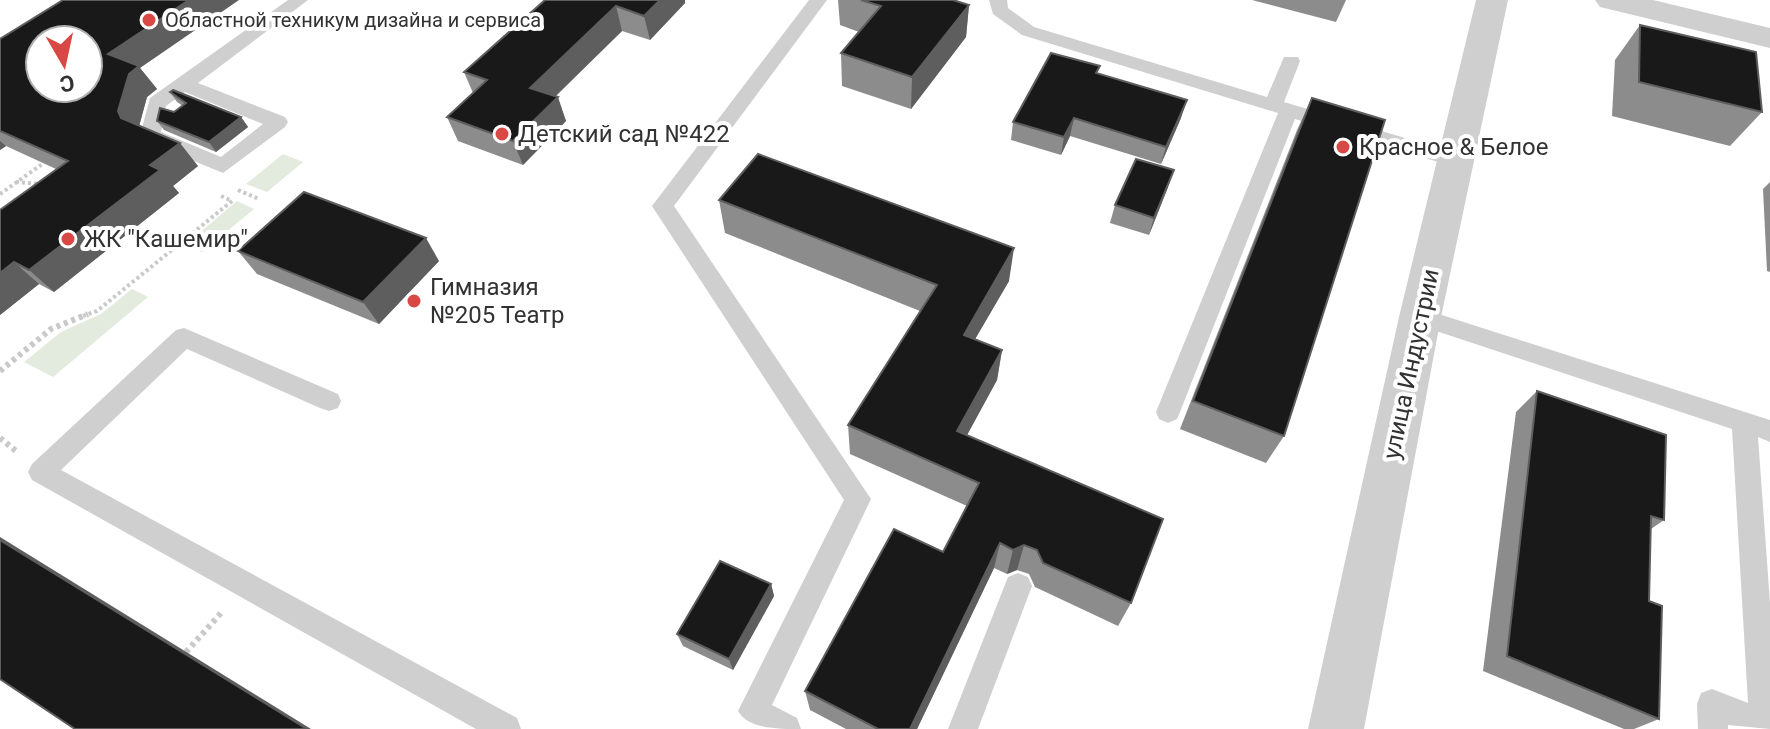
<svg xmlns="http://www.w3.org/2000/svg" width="1770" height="729" font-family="Roboto,sans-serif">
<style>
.green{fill:#e3eade}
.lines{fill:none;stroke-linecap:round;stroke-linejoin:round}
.path-far1{stroke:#c9c9c9;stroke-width:4;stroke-dasharray:3 3;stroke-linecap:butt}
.path{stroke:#c9c9c9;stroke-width:6;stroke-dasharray:4 4;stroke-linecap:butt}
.service{fill:#cfcfcf;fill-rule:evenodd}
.minor{fill:#cfcfcf;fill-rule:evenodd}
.wall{fill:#8c8c8c}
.shaded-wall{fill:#5e5e5e}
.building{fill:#191919;stroke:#5e5e5e;stroke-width:2;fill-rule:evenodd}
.poi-dot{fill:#d84844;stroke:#fff;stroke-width:3}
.labels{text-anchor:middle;stroke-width:8;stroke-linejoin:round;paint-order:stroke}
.far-poi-label{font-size:20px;fill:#323232;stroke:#fff;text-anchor:start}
.poi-label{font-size:24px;fill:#323232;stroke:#fff;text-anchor:start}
.street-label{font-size:24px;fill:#323232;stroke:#fff}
</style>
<rect width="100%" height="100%" fill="#fff"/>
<g class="green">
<polygon points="283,154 303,162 267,192 246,184"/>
<polygon points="237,201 254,209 202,252 185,245"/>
<polygon points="132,289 148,297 53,377 24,362 61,332 101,314"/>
</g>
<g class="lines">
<g class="path-far1">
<polyline points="16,182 39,184"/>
<polyline points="238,190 259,199"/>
<polyline points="0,194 48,160"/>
<polyline points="83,316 97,311 232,201 219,195"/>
</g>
<g class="path">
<polyline points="0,371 51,329 88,314"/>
<polyline points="0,438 16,451"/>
<polyline points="186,652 222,612"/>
</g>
<g class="service">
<path d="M288,0h20l-110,83 87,34 3,5 -3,5 -62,46 -80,-33 -3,-5 10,-37zM185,92l78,32 -42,33 -60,-25 5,-26z"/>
<path d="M809,0h18l-153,206 197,293 -99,206 25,13 4,11c-23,0 -53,0 -63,-18l106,-211 -192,-294z"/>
<polygon points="989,0 1007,0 1008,8 1034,27 1267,97 1284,57 1298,57 1300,61 1284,102 1462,155 1465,160 1455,167 1295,119 1180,412 1177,419 1168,423 1159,419 1156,412 1278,113 1022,35 993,14"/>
<polygon points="1420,308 1770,420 1770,442 1758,437 1770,603 1770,729 1728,725 1728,729 1698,729 1697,704 1701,693 1712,689 1748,703 1732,429 1412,323 1408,317 1412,311"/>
<polygon points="184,328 338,394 341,401 338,408 329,411 320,408 187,349 61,470 517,718 521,729 476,729 32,480 28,472 32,464 176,330"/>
<polygon points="1018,573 1028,577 1032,586 978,729 948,729 1008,577"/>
</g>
<g class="minor">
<polygon points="1476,0 1508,0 1441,317 1364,729 1308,729 1399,317"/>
<polygon points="1595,0 1653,0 1770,28 1770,48 1600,7"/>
</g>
</g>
<g class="wall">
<polygon points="545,0 685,3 650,40 622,31 555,97 566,121 523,165 458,141 447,117 473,93 464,72"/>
<polygon points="838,0 953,0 969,5 966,37 911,109 842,86 841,53 859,32 840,25"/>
<polygon points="1252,0 1346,0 1336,22"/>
<polygon points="1640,25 1762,112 1730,146 1612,116 1615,60"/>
<polygon points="0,39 140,68 157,89 147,97 139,126 198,166 173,186 179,193 54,292 39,284 0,315 0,210 56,169 6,146 0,150"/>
<polygon points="1098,74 1181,118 1161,164 1070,136 1061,155 1011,140 1013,122"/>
<polygon points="170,92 241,117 248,127 216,152 164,130 157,121 174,112 183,106 177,102"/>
<polygon points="1312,98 1284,436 1266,463 1180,429 1297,130"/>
<polygon points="1770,182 1770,272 1767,271 1763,189"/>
<polygon points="1168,187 1149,235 1110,223 1115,205"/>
<polygon points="719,200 1009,281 975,339 1002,350 997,380 967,435 1131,603 1118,626 1035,587 1029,574 1017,570 1007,574 994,568 917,729 846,729 810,710 805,691 943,552 967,506 850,454 848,425 920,311 725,233"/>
<polygon points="238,251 439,261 379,324 257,274"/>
<polygon points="1537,391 1664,520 1651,529 1649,601 1659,719 1634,729 1624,729 1483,671 1516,412"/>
<polygon points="771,584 774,596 733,670 683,646 677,634"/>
</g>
<g class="shaded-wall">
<polygon points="189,0 239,0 140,68 157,89 147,97 137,134 121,118 118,111 108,54"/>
<polygon points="660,0 685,0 685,3 650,40 644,16"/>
<polygon points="969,5 966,37 911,109 912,77"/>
<polygon points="616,6 622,31 539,112 530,88"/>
<polygon points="558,97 566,121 523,165 513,141"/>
<polygon points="1187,100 1181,118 1161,164 1166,147"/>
<polygon points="241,117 248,127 216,152 209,142"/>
<polygon points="1074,118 1070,136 1061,155 1064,137"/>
<polygon points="0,141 6,146 0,150"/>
<polygon points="180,143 198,166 173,186 179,193 54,292 29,270 150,165"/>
<polygon points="1174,170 1168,187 1149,235 1154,218"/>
<polygon points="426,238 439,261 379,324 363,302"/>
<polygon points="1014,248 1009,281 960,365 964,335"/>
<polygon points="14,262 39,284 0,315 0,273"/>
<polygon points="1002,350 997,380 954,459 957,431"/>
<polygon points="0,537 311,729 307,729 0,540"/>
<polygon points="1000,543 994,568 917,729 910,729"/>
<polygon points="1024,545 1017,570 1007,574 1013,550"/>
<polygon points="771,584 774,596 733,670 729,659"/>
</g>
<g class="building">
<path d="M63,0h126l-81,54 31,12 -10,8 -11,37 3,7 59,25 -30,22 10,5 -131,100 -15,-8 -14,11v-63l68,-49 -68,-30v-92zM40,40h48v48h-48z"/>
<polygon points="545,0 660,0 644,16 616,6 530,88 558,97 513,141 447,117 487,80 464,72"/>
<polygon points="861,0 953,0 969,5 912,77 841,53 881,6"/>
<polygon points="1640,25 1756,52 1762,112 1639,82"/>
<polygon points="1051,53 1100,66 1096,73 1187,100 1166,147 1074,118 1064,137 1013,122"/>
<polygon points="173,90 241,117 209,142 157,121 160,108 174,112 186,103 170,92"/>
<polygon points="1312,98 1385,120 1284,436 1193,401"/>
<polygon points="758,154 1014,248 964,335 1002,350 957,431 1163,519 1131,603 1043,563 1037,550 1024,545 1013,550 1000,543 910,729 878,729 805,691 894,529 943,552 979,483 848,425 937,285 719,200"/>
<polygon points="1136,159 1174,170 1154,218 1115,205"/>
<polygon points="304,192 426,238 363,302 238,251"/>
<polygon points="1537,391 1666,435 1664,520 1651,516 1649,601 1662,606 1659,719 1507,656"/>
<polygon points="0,540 307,729 75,729 0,679"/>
<polygon points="720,561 771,584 729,659 677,634"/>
</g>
<g class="poi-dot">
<circle cx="149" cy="20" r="8"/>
<circle cx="502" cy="134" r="8"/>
<circle cx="1343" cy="147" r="8"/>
<circle cx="68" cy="239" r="8"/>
<circle cx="414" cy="301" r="8"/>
</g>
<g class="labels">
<g class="far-poi-label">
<text x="165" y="27">Областной техникум дизайна и сервиса</text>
</g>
<g class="poi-label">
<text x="518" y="142">Детский сад №422</text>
<text x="1359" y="155">Красное &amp; Белое</text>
<text x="84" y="247">ЖК "Кашемир"</text>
<text x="430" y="295">Гимназия<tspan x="430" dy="28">№205 Театр</tspan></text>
</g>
<g class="street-label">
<text transform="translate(1411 364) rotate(-78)" y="8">улица Индустрии</text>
</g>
</g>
<g transform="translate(64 64) rotate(171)"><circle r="38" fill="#ffffff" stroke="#adadad" stroke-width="2"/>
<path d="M0-6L14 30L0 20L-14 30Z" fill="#d84844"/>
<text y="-12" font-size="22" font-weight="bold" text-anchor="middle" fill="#323232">С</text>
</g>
</svg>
